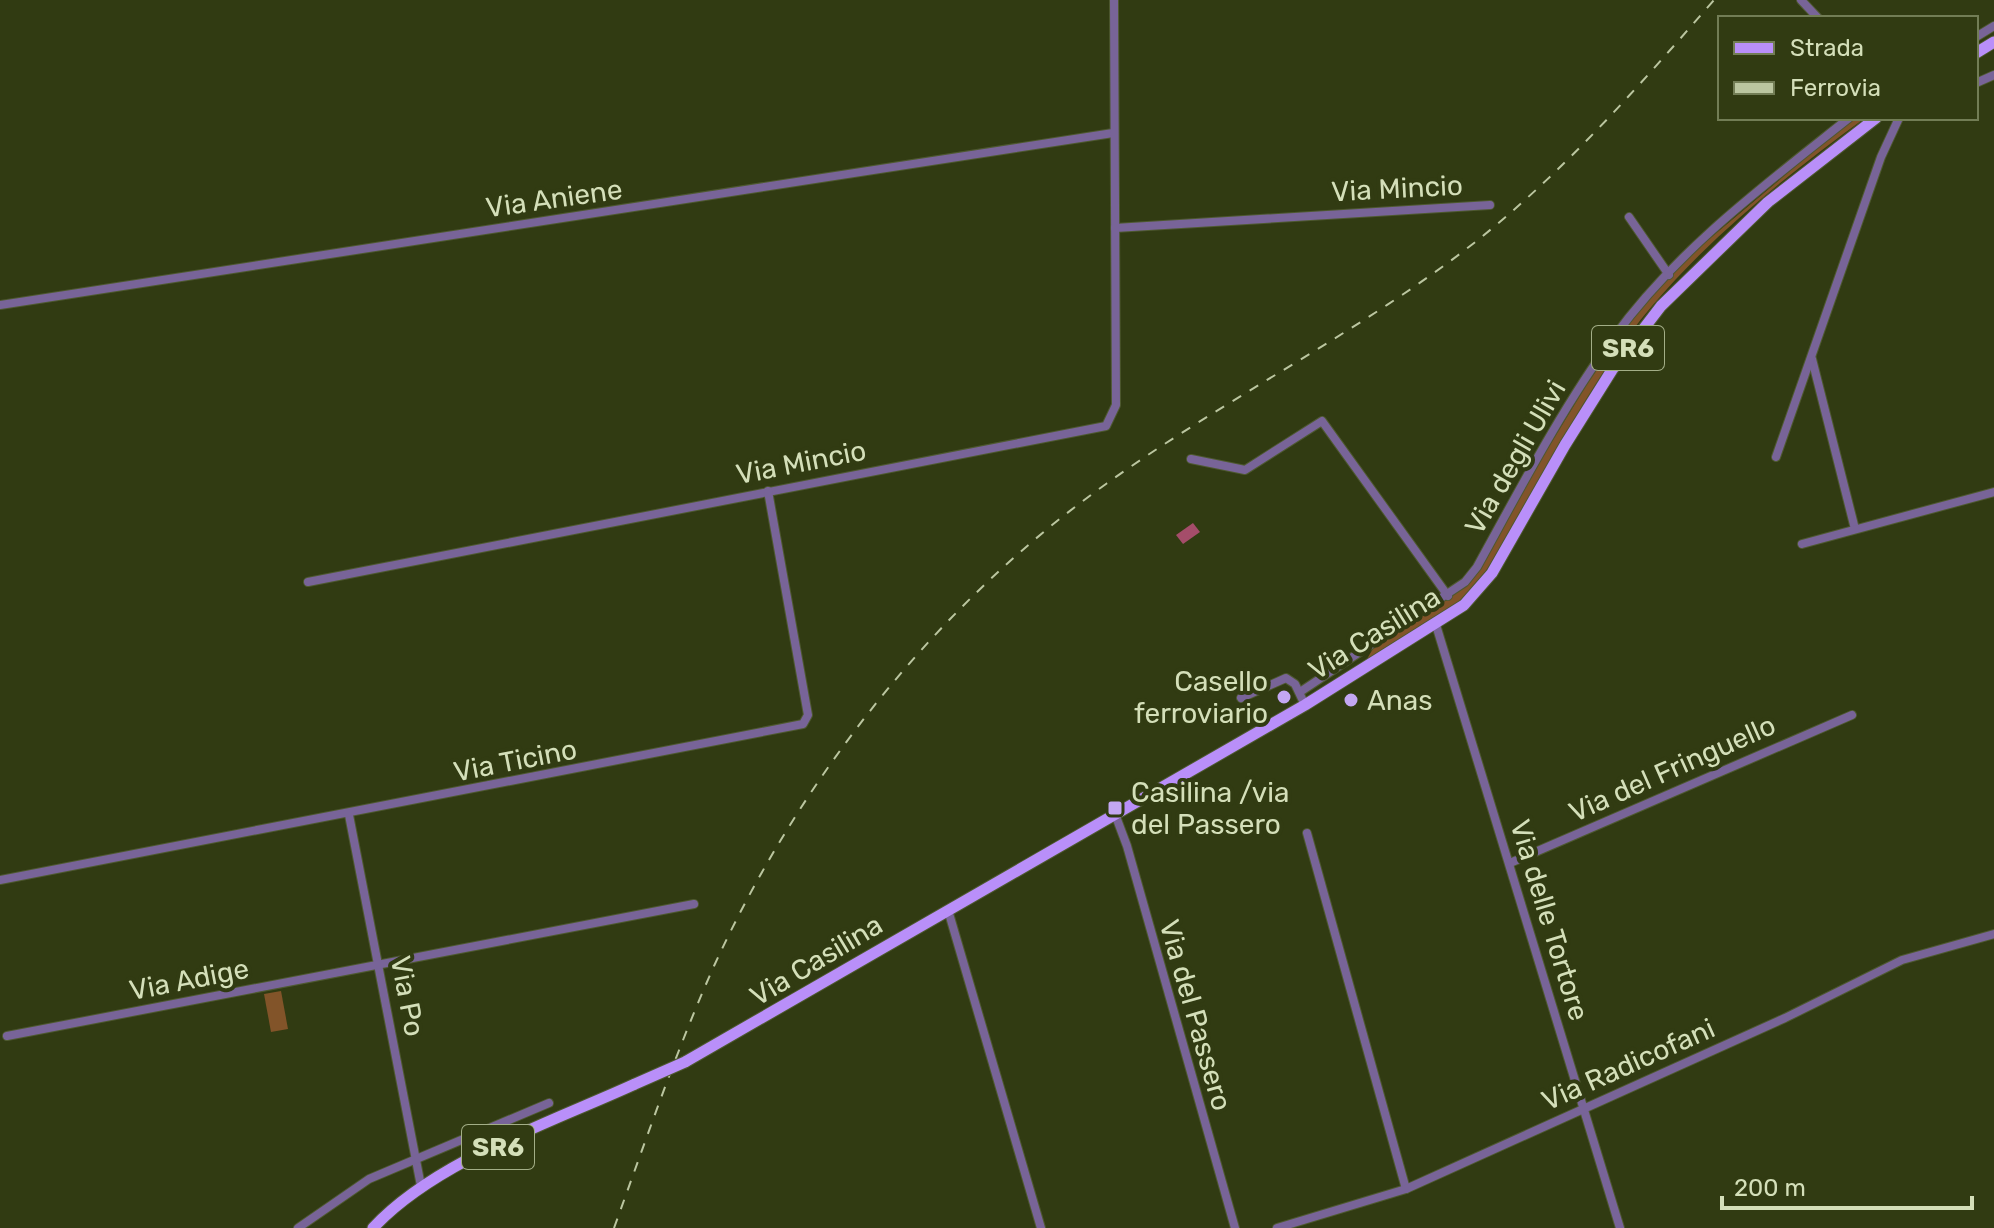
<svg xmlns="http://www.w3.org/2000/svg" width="1994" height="1228" font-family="Rubik,sans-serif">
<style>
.green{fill:#825429}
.water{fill:#a54d6a}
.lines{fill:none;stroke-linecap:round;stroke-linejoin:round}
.minor-casing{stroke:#4e5930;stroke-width:10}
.major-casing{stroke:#4e5930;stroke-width:13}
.minor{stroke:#786498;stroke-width:8}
.major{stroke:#b98ff9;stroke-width:11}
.rail{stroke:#bbc6a0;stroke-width:2;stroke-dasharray:10 10;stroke-linecap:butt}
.major-bridge-casing{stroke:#4e5930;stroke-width:13;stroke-linecap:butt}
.major-bridge{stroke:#b98ff9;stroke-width:11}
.poi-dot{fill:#c3a7f2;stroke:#313b12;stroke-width:3}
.labels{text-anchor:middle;stroke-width:8;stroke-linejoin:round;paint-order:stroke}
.shield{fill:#313b12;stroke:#a3ae87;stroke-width:2}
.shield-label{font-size:26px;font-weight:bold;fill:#d4dfb9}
.street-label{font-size:28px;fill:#d4dfb9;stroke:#313b12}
.poi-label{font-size:28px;fill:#d4dfb9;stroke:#313b12;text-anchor:start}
</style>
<rect width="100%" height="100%" fill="#313b12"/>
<g class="green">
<path d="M1853,118h12c-93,68 -191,147 -255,244 -49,73 -87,153 -135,226l-14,13 -97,63 10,-17 92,-64 121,-199 48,-69 54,-59z"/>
<polygon points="281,991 288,1029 271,1032 264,994"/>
</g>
<polygon class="water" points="1193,523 1200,532 1183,544 1176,535"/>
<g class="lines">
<defs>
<g id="minor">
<polyline points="1801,0 1818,18"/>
<polyline points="1976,37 1994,26"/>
<polyline points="1976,83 1994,75"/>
<polyline points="1629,217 1669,275"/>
<polyline points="1115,228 1490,205"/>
<polyline points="0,305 1113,133"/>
<polyline points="1812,359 1855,529"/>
<polyline points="1776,457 1881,157 1899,118"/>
<polyline points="1191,459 1245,470 1322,421 1448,596"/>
<polyline points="1802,544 1994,492"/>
<polyline points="308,582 1106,426 1116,405 1114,0"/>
<polyline points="1436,625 1620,1228"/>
<path d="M1300,692l165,-110 12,-15c43,-78 85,-159 137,-230 63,-87 152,-153 235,-219"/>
<polyline points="1241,698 1286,678 1295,684 1305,705"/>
<polyline points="1115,814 1127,846 1235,1228"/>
<polyline points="349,815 421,1186"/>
<polyline points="1307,833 1406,1189"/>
<polyline points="1510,863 1852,715"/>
<polyline points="0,880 803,724 808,715 768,491"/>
<polyline points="948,910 1041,1228"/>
<polyline points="7,1036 694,904"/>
<polyline points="298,1228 369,1179 549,1103"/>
<polyline points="1277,1228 1406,1189 1785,1018 1902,960 1994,934"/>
</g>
<g id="major">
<polyline points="1976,53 1994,42"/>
<polyline points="685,1062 1305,705 1464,605 1492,573 1565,445 1612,370 1661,306 1768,202 1876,118"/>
<path d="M373,1228c62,-67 179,-106 262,-144"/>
</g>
</defs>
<use href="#minor" class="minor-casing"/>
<use href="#major" class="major-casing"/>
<use href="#minor" class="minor"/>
<use href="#major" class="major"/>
<path class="rail" d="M614,1228c32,-88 62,-177 100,-262 74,-161 184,-310 319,-425 127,-109 281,-180 416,-279 101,-74 183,-168 265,-262"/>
<defs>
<polyline id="major-bridge" points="635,1084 685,1062"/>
</defs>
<use href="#major-bridge" class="major-bridge-casing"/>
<use href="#major-bridge" class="major-bridge"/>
</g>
<g class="poi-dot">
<circle cx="1284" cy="697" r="8"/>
<circle cx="1351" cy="700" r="8"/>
<rect x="1107" y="800" width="16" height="16" rx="4"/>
</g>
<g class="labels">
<g class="shield">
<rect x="1592" y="326" width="72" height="44" rx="6"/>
<rect x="462" y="1125" width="72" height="44" rx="6"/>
</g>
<g class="shield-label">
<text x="1628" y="357">SR6</text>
<text x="498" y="1156">SR6</text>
</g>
<g class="street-label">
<text transform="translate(1397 188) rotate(-3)" y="10">Via Mincio</text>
<text transform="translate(554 198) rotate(-8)" y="10">Via Aniene</text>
<text transform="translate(1515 457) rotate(-60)" y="10">Via degli Ulivi</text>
<text transform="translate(801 462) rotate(-11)" y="10">Via Mincio</text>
<text transform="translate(1374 633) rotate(-32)" y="10">Via Casilina</text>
<text transform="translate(515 760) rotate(-11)" y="10">Via Ticino</text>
<text transform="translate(1672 768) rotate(-24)" y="10">Via del Fringuello</text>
<text transform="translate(1550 920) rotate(73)" y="10">Via delle Tortore</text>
<text transform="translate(816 960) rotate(-31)" y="10">Via Casilina</text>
<text transform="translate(189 979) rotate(-11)" y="10">Via Adige</text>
<text transform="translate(408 996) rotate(79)" y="10">Via Po</text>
<text transform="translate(1196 1015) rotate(74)" y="10">Via del Passero</text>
<text transform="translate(1628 1064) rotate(-24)" y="10">Via Radicofani</text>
</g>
<g class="poi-label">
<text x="1268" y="691" text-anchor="end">Casello<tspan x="1268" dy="32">ferroviario</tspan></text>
<text x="1367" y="710">Anas</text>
<text x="1131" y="802">Casilina /via<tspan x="1131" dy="32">del Passero</tspan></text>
</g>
</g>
<rect x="1718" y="16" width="260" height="104" fill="#313b12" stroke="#727d55" stroke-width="2"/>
<rect x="1734" y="42" width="40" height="12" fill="#b98ff9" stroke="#727d55" stroke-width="2"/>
<text x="1790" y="56" font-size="24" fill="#d4dfb9">Strada</text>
<rect x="1734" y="82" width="40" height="12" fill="#bbc6a0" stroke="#727d55" stroke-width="2"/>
<text x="1790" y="96" font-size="24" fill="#d4dfb9">Ferrovia</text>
<path d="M1722 1196v12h250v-12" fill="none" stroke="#d4dfb9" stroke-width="4"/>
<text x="1734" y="1196" font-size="24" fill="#d4dfb9" stroke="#313b12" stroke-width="6" paint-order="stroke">200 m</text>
</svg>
